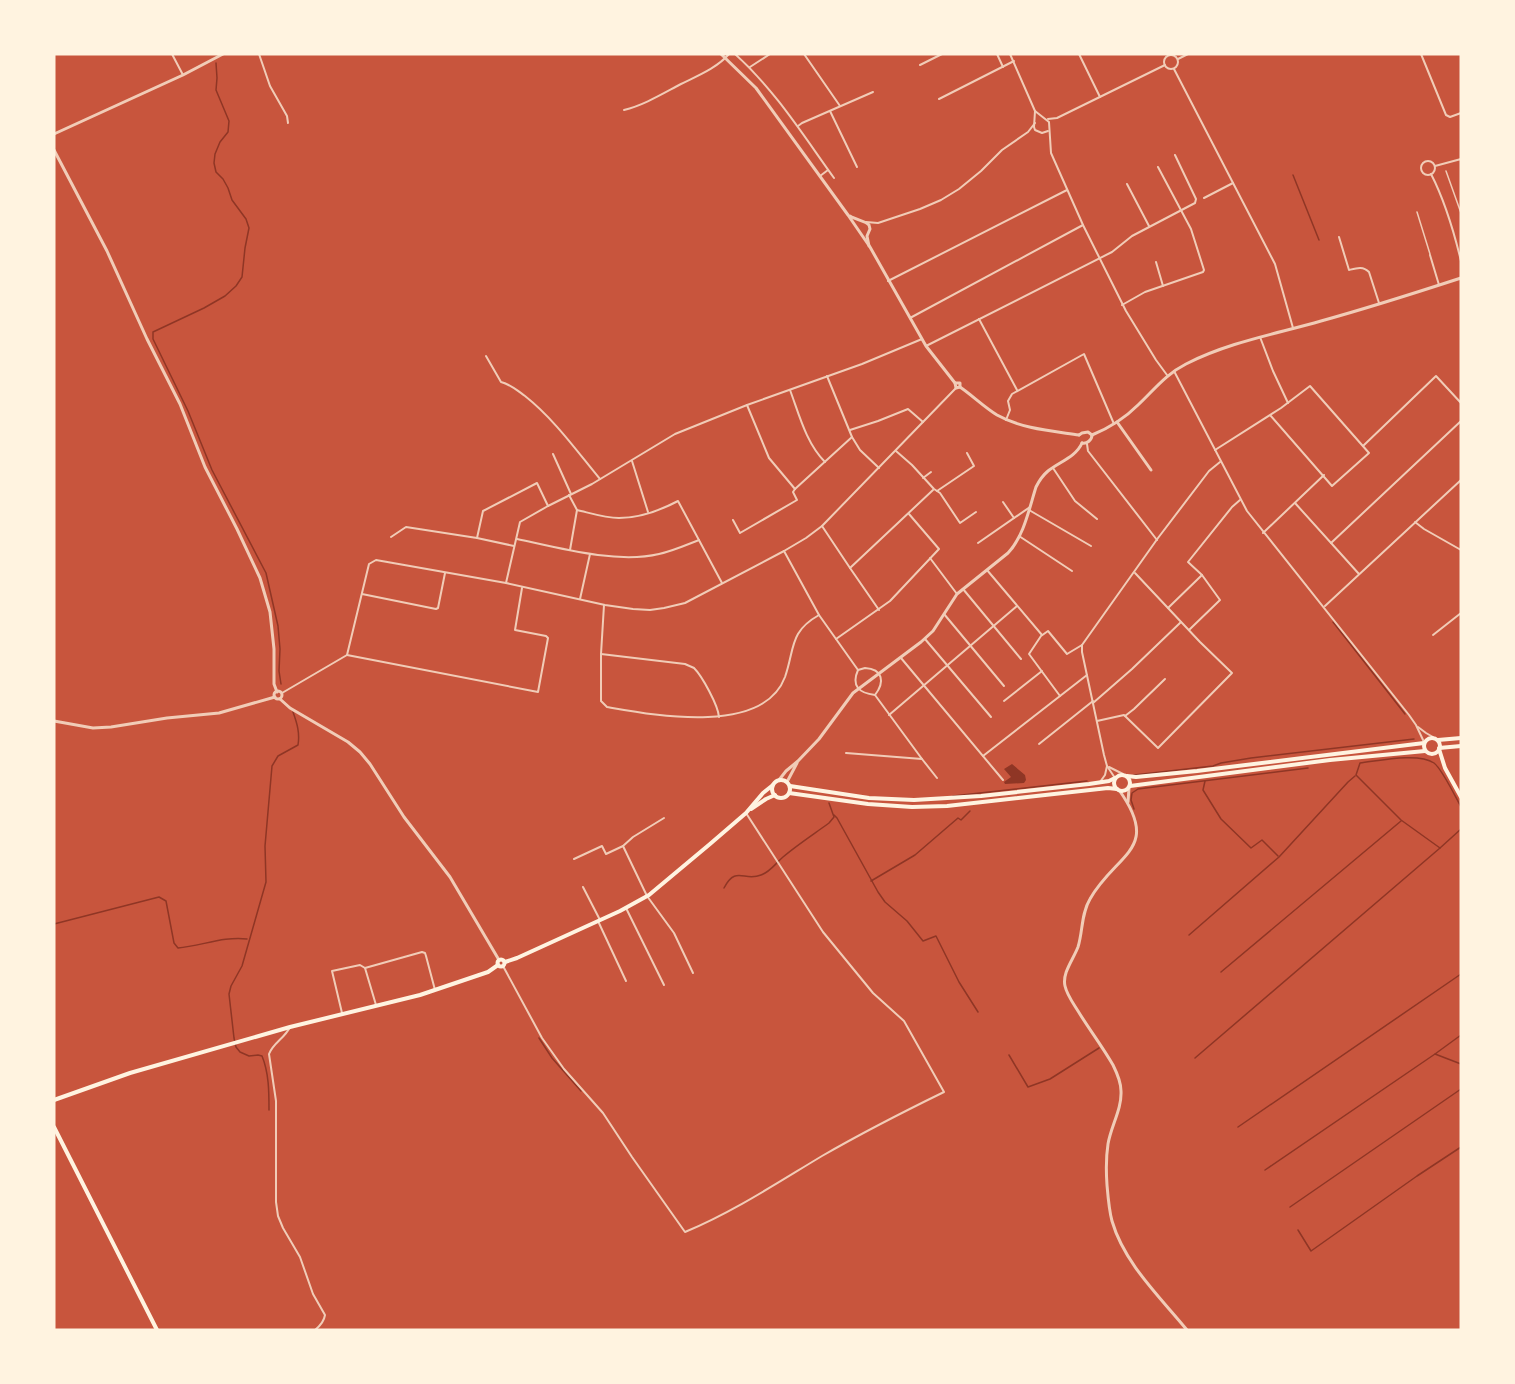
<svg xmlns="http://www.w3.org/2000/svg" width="1515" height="1384" font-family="Arial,sans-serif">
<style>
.water{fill:#8f3625}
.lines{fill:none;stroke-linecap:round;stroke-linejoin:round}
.stream{stroke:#8f3625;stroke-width:1.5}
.service{stroke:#f1ccb7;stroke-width:1.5}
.minor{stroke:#f1ccb7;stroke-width:2}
.tertiary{stroke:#f1ccb7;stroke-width:3}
.secondary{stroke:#fff3e0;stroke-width:4}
.trunk{stroke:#fff3e0;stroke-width:4}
</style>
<rect width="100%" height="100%" fill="#c8553d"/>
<polygon class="water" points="1012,764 1025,775 1026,780 1024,783 1005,784 1004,782 1011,777 1004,769"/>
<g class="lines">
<g class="stream">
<polyline points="216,63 217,78 216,90 229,121 228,132 220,142 215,154 214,163 216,172 223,179 228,188 232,200 246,219 249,228 245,248 242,277 236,286 225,296 204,308 153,332 153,339 188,411 212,470 266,573 278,626 280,649 279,671 281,684"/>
<polyline points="1293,175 1319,240"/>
<polyline points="1333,622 1405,714"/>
<polyline points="1134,775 1213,766 1221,763 1251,758 1414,739"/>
<polyline points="1205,781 1203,790 1221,819 1251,848 1262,840 1278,856"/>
<polyline points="953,796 1087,781"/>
<path d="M1461,807c-6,-11 -19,-38 -27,-44 -16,-11 -56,-2 -74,0l-4,12 45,45 39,28 21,-19"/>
<polyline points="1134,809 1131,800 1132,793 1138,789 1308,768"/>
<polyline points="834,815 837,818 878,892 885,902 907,921 923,941 936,936 959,982 978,1012"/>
<polyline points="871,881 915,855 958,818 961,820 970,811"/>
<path d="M724,888c12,-23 20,-6 37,-13 9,-3 14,-11 22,-18 14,-12 31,-23 46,-34l5,-6 -5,-14"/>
<path d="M54,924l105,-27 7,4 8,42 4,5c23,-2 46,-12 69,-9"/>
<polyline points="1189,935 1279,857 1348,782 1355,776"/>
<polyline points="1221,972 1401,821"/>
<polyline points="1461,1035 1435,1054 1461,1064"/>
<polyline points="539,1038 552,1058 581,1091"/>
<polyline points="1009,1055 1028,1087 1050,1079 1099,1048"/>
<polyline points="1195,1058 1440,848"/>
<path d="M269,1110c0,-18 0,-37 -7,-54l-4,-1 -9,1 -9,-4 -4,-5 -2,-9 -5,-44 2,-8 11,-20 24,-84 -1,-36 7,-80 6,-10 20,-11c2,-12 -1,-22 -5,-33"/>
<polyline points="1238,1127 1461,974"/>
<polyline points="1265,1170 1435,1054"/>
<polyline points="1290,1207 1461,1089"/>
<polyline points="1298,1230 1311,1251 1417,1176 1461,1147"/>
</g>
<g class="service">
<polyline points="1446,171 1461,213"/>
<polyline points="1417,212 1430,254"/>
</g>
<g class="minor">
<polyline points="172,54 183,75"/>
<polyline points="259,54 270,86 287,116 288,123"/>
<path d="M735,54c40,36 68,81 99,124"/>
<polyline points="804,54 840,106"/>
<polyline points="997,54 1003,67"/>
<polyline points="1010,54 1035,111 1034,127 1035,130 1042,133 1048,131"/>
<polyline points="1079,54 1100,97"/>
<polyline points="1421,54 1446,115 1450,117 1461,113"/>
<circle cx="1171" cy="62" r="7"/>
<polyline points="1178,59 1188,54"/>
<polyline points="920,65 942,54"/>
<polyline points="750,67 770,54"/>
<polyline points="1174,69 1275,264 1293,328"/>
<polyline points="939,99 1014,61"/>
<path d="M624,110c20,-5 38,-16 57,-26 16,-8 36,-16 48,-30"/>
<polyline points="830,111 857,167"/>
<polyline points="1035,111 1049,122 1051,153 1083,225 1126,311 1156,360 1167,375"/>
<polyline points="1048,119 1057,118 1165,65"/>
<polyline points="798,126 802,123 873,92"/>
<circle cx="1428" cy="168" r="7"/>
<polyline points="1435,166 1461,159"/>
<path d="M1431,174c14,27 23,58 30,87"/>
<polyline points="820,176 828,170"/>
<polyline points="1127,184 1149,226"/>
<polyline points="1204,198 1233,183"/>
<polyline points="866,222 878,223 920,209 941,200 959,189 981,171 1002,150 1028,132 1035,123"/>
<path d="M1339,237l10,33c8,-2 14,-4 20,2l10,31"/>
<polyline points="1430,255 1439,285"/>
<polyline points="1156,262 1163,286"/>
<polyline points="888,281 1067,190"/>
<polyline points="1122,305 1145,292 1203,272 1204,270 1191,229 1158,167"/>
<polyline points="910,318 1083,225"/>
<polyline points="979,319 1017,390"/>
<polyline points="1260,337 1273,371 1288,403"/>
<polyline points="926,346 1112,252 1132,236 1195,203 1196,199 1175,155"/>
<path d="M486,356l15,26c9,2 17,9 24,14 29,23 51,54 75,83"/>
<polyline points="1174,371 1247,511 1409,715 1416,725 1424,742"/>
<polyline points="827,376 852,437 860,450 879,468"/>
<path d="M790,390c9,24 16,53 35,72"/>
<polyline points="747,405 769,458 795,489"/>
<polyline points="1006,420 1010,410 1008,401 1012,394 1084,354 1114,424"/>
<polyline points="850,430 878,421 908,409 923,422"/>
<polyline points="1087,444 1088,451 1157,540"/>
<polyline points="1363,446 1436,376 1461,403"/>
<polyline points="1215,450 1281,408 1310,386 1369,453 1332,486 1270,415"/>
<polyline points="896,451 912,465 934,489 940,493 960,523 976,512"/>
<polyline points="553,454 571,494"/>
<polyline points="632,461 648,512"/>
<polyline points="1053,468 1075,501 1097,519"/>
<polyline points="923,478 931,472"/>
<polyline points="937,491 974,466 967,453"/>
<polyline points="569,495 577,510 570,550"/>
<polyline points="1003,502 1014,518"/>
<polyline points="1295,503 1359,574"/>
<path d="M577,510c13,3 28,8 42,8 20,0 42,-8 59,-17l44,82"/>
<polyline points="1029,510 1091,546"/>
<polyline points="733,520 740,533 797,500 793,492 795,489 852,437"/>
<polyline points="1415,522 1424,529 1461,550"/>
<polyline points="822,526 850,568 879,610"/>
<polyline points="1263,533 1324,475"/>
<polyline points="1019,536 1072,571"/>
<polyline points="391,537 406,527 477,538 514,546"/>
<polyline points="477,538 483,511 537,483 548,506"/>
<path d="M517,539c42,9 100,25 142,15 14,-3 27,-9 40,-14"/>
<polyline points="978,543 1030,507"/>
<polyline points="1331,543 1461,421"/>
<polyline points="784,551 819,615 858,670"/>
<polyline points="930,558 957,594"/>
<polyline points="850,568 933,490"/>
<polyline points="987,570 1042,635"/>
<polyline points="506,583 520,522 548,506 592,484 675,434 747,405 862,364 922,339"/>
<polyline points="963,589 1021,659"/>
<polyline points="362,594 436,609 438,608 445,573"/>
<polyline points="580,599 590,554"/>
<path d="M604,605l-3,49v47l6,6c46,8 156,29 178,-30 10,-29 4,-45 34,-62"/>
<polyline points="1325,606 1461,480"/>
<polyline points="1168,608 1202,575"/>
<polyline points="944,614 1004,686"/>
<polyline points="1189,630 1220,600 1202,575 1188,562 1232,507 1240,500"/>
<polyline points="1433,635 1461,613"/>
<polyline points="836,639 890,601 939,549 909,514"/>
<polyline points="925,639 991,717"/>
<path d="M601,654l84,10c2,1 7,3 9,4 8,8 24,37 25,49"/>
<polyline points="347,655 538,692 548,638 546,636 515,630 522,588"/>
<polyline points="901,658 1003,780"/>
<path d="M865,668c18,1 20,14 10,27 -16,-2 -24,-9 -17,-25z"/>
<polyline points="282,693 347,655 369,564 376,560 506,583 605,605 633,609 650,610 664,608 685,603 784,551 806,538 822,526 956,388"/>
<polyline points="1060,696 1029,654 1041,636 1048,631 1067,654 1082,645"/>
<polyline points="1004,701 1042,671"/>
<polyline points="1093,703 1132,669 1181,622"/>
<polyline points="889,715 1017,606"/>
<polyline points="1125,716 1134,709 1165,679"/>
<polyline points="1097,721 1124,715 1158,748 1232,673 1200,642 1135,573"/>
<polyline points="1418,727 1426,733 1433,737"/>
<polyline points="1039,744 1093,701"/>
<polyline points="846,753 922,759 875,695"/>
<polyline points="983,756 1087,675"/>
<polyline points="922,759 937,778"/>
<polyline points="1109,767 1123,774"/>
<polyline points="1115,778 1107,766 1104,755 1082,652 1082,645 1158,538 1209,471 1220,462"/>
<polyline points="1100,782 1105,775 1107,766"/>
<polyline points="664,818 633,837 623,846 647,896 674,933 693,973"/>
<polyline points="574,859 602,846 606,854 623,846"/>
<polyline points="583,887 600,920"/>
<polyline points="626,908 664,985"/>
<polyline points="598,921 626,981"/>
<path d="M503,966l39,72 22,31 39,44 29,44 53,75c48,-20 92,-49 137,-76 40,-23 81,-44 122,-64l-40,-71 -31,-28 -50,-61 -77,-119"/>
<polyline points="365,968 376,1005"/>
<polyline points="342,1013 332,971 360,965 365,968 422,952 425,953 426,956 435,990"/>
<path d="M290,1027c-5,11 -17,16 -21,27l7,47v101l2,14 5,12 17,29 13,37 12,21c-1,7 -5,11 -10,15"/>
</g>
<g class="tertiary">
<polyline points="721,54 756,88 848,215 870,247 926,346 955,383 956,388 960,387"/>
<polyline points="54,134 183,75 223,54"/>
<polyline points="54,150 107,251 147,339 180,404 205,467 237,529 260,578 270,612 274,649 274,684 277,692"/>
<path d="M850,216c6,4 16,5 19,9l1,4 -3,7 2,10"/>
<path d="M955,383h5v4c13,9 24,20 37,28 25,14 55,16 82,20"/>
<polyline points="1117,422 1151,470"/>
<polyline points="1079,435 1082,433 1088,432 1092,435"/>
<path d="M1092,435c17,-7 33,-17 46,-30 16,-15 28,-31 48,-41 43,-22 90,-30 135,-43 47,-13 94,-28 140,-43"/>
<path d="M1082,443c5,1 10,-3 10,-8"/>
<circle cx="278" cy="695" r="4"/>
<polyline points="280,699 290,708 348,742 360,752 370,764 404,817 450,877 499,960"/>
<polyline points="54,721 93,728 111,727 167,718 219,713 275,697"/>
<path d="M779,780l7,-9 12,-10 21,-22 34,-46 68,-51 12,-11 24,-37 51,-41c16,-17 21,-44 28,-66 3,-6 6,-11 12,-16 11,-9 28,-14 34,-28"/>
<polyline points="787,782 797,763"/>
<path d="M1119,790c43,60 -3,63 -29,109 -9,15 -7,32 -12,48 -5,13 -16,26 -13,39 2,9 8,17 13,25 11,18 24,35 35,54 4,8 8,17 8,26 1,18 -10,35 -13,53 -2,13 -2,27 -1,41 1,12 2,25 5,36 12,42 48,76 75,109"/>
<polyline points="1128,802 1129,788"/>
</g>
<g class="secondary">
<circle cx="1432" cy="746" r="8"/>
<polyline points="1438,740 1461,738"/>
<polyline points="1439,748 1461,746"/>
<polyline points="1439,749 1445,768 1461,797"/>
<circle cx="1122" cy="783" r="8"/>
<polyline points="1127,776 1136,777 1197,771 1424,743"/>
<circle cx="781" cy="789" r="9"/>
<polyline points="790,786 869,798 914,800 981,796 1089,784 1109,781 1115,778"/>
<polyline points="1130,786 1330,760 1425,751"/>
<polyline points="789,793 868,804 912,807 947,806 1108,788 1117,789"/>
<polyline points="751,809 766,799 775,795"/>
<circle cx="501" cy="963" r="3.5"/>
<polyline points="505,962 517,958 620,911 649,895 710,844 746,813 763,793 773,785"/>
<polyline points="54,1100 130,1073 290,1027 420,995 488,972 498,965"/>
</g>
<polyline class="trunk" points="54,1127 157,1330"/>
</g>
<rect width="1515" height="1384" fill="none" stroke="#fff3e0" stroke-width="111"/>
</svg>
